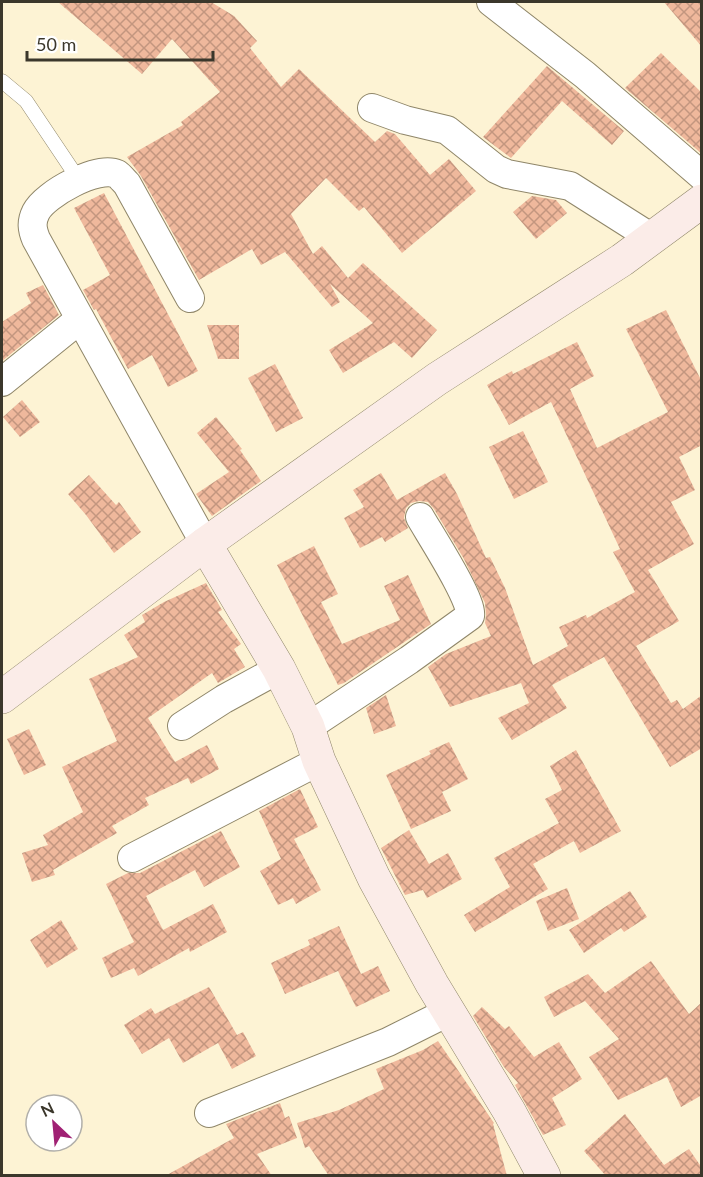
<svg xmlns="http://www.w3.org/2000/svg" width="703" height="1177" font-family="Lato,sans-serif">
<style>
.building{fill:url(#building-cross-hatch)}
.lines{fill:none;stroke-linecap:round;stroke-linejoin:round}
.lane-casing{stroke:#8f8669;stroke-width:15}
.street-casing{stroke:#8f8669;stroke-width:30}
.secondary-casing{stroke:#8f8669;stroke-width:34}
.lane{stroke:#fff;stroke-width:14}
.street{stroke:#fff;stroke-width:28}
.secondary{stroke:#fbece8;stroke-width:33}
</style>
<defs>
<pattern id="building-cross-hatch" width="8" height="8" patternUnits="userSpaceOnUse" patternTransform="scale(1.5)"><rect width="8" height="8" fill="#efb89c"/><path d="M0 0l8 8M0 8l8-8" fill="none" stroke="#c3967f"/></pattern>
</defs>
<rect width="100%" height="100%" fill="#fdf3d4"/>
<g class="building">
<polygon points="58,2 211,2 234,16 257,41 250,48 281,87 299,69 375,142 387,131 395,134 430,175 449,159 476,191 402,253 364,207 359,211 326,178 291,214 313,254 322,246 348,278 363,263 437,330 412,358 394,342 343,373 329,350 373,323 330,284 340,302 332,307 285,252 261,265 252,249 199,280 141,176 127,157 183,125 181,122 220,92 172,39 142,74"/>
<polygon points="664,2 702,2 702,47"/>
<polygon points="661,53 702,93 702,154 625,88"/>
<polygon points="547,66 624,131 612,145 562,101 511,158 483,137"/>
<polygon points="104,193 198,371 168,387 152,355 128,369 96,309 94,310 83,290 110,275 74,208"/>
<polygon points="532,196 556,200 567,213 536,239 513,212"/>
<polygon points="43,285 59,315 2,361 2,322 31,303 26,293"/>
<polygon points="666,310 702,382 702,445 679,457 695,490 671,502 694,544 648,570 679,621 636,646 671,703 677,700 683,709 702,695 702,748 670,767 604,657 552,685 567,708 512,740 498,718 529,703 521,683 450,707 428,667 446,654 491,636 485,623 486,615 485,603 464,559 434,509 428,502 419,501 411,503 406,508 404,518 408,528 385,542 382,537 360,548 344,518 364,507 353,490 381,473 397,500 445,473 457,494 486,558 490,557 505,588 533,665 568,646 559,627 586,615 587,618 635,592 613,552 620,549 551,402 509,425 487,385 512,371 513,374 577,342 594,376 570,389 597,448 668,412 626,329"/>
<polygon points="207,325 239,325 239,359 218,359"/>
<polygon points="275,364 303,418 276,432 248,378"/>
<polygon points="22,400 40,422 20,437 3,417"/>
<polygon points="216,417 242,449 240,450 261,481 212,516 196,494 229,472 197,433"/>
<polygon points="523,431 548,482 514,499 489,447"/>
<polygon points="89,475 116,505 119,502 141,532 114,553 86,515 68,494"/>
<polygon points="314,546 338,594 321,602 342,644 400,620 384,586 408,575 431,624 344,683 338,685 277,565"/>
<polygon points="206,583 222,610 218,612 241,644 234,649 245,667 218,683 212,673 148,718 175,762 207,745 219,769 191,784 188,778 145,798 149,805 112,826 117,833 53,870 55,875 32,882 22,853 48,845 43,835 83,812 62,767 117,741 89,679 138,657 124,635 145,622 142,615 164,602"/>
<polygon points="386,695 396,726 374,734 366,708"/>
<polygon points="29,729 46,765 24,775 7,739"/>
<polygon points="449,742 468,779 442,792 451,811 411,829 386,775 431,754 429,751"/>
<polygon points="576,750 621,831 580,853 574,841 533,864 548,889 475,932 464,915 510,887 494,858 559,823 545,799 562,790 550,766"/>
<polygon points="300,789 318,827 294,839 321,890 296,904 293,898 278,905 260,871 281,859 259,811"/>
<polygon points="409,830 429,864 448,853 462,879 427,898 423,890 405,895 381,848"/>
<polygon points="221,831 240,867 204,887 195,870 146,896 163,930 213,904 227,932 190,952 189,948 138,976 134,968 111,978 102,958 134,942 106,884 128,873 140,873"/>
<polygon points="567,888 579,919 548,931 536,901"/>
<polygon points="630,891 647,917 624,932 621,928 584,953 569,930"/>
<polygon points="61,920 78,949 47,968 30,940"/>
<polygon points="339,926 361,974 378,966 390,991 356,1007 338,971 285,994 271,963 310,945 308,940"/>
<polygon points="651,961 689,1014 702,1002 702,1095 681,1107 667,1077 618,1100 589,1057 619,1039 585,1001 554,1017 544,997 588,974 605,993"/>
<polygon points="209,987 237,1035 243,1032 256,1056 232,1069 218,1043 183,1063 169,1038 142,1054 124,1025 151,1008 155,1014"/>
<polygon points="482,1007 505,1029 509,1026 534,1057 559,1042 582,1079 552,1098 566,1125 543,1135 515,1085 518,1083 504,1067 473,1016"/>
<polygon points="438,1041 494,1123 493,1124 507,1176 329,1176 309,1146 305,1148 297,1123 339,1110 384,1089 376,1069 423,1050"/>
<polygon points="280,1103 285,1118 289,1116 297,1138 257,1154 272,1176 165,1176 234,1138 226,1124"/>
<polygon points="625,1114 664,1165 689,1149 702,1168 702,1176 606,1176 584,1151"/>
</g>
<g class="lines">
<defs>
<polyline id="lane" points="2,81 26,101 79,180"/>
<g id="street">
<polyline points="491,2 585,75 702,176"/>
<polyline points="372,108 405,120 447,130 496,169 507,174 570,186 652,238"/>
<path d="M190,298l-63,-114c-3,-3 -7,-8 -10,-10 -19,-9 -72,20 -81,38 -5,10 -4,17 0,27l169,305"/>
<polyline points="2,382 80,319"/>
<polyline points="182,726 224,699 279,669"/>
<path d="M308,727l101,-67 61,-44c4,-14 -41,-83 -50,-99"/>
<polyline points="132,858 319,761"/>
<polyline points="209,1113 388,1042 450,1011"/>
</g>
<g id="secondary">
<polyline points="205,544 279,669 308,727 319,761 374,878 432,984 509,1111 544,1176"/>
<polyline points="2,697 205,544 437,379 622,260 702,201"/>
</g>
</defs>
<use href="#lane" class="lane-casing"/>
<use href="#street" class="street-casing"/>
<use href="#secondary" class="secondary-casing"/>
<use href="#lane" class="lane"/>
<use href="#street" class="street"/>
<use href="#secondary" class="secondary"/>
</g>
<rect width="703" height="1177" fill="none" stroke="#3b372b" stroke-width="6"/>
<g transform="translate(54 1123) rotate(334)"><circle r="28" fill="#ffffff" stroke="#b1afaa" stroke-width="1.5"/>
<path d="M0-4.5L10 22L0 15L-10 22Z" fill="#a02174"/>
<text y="-9" font-size="16" font-weight="bold" text-anchor="middle" fill="#3b372b">N</text>
</g>
<path d="M27 51v9h186v-9" fill="none" stroke="#3b372b" stroke-width="3"/>
<text x="36" y="51" font-size="18" fill="#3b372b" stroke="#ffffff" stroke-width="4.5" paint-order="stroke">50 m</text>
</svg>
